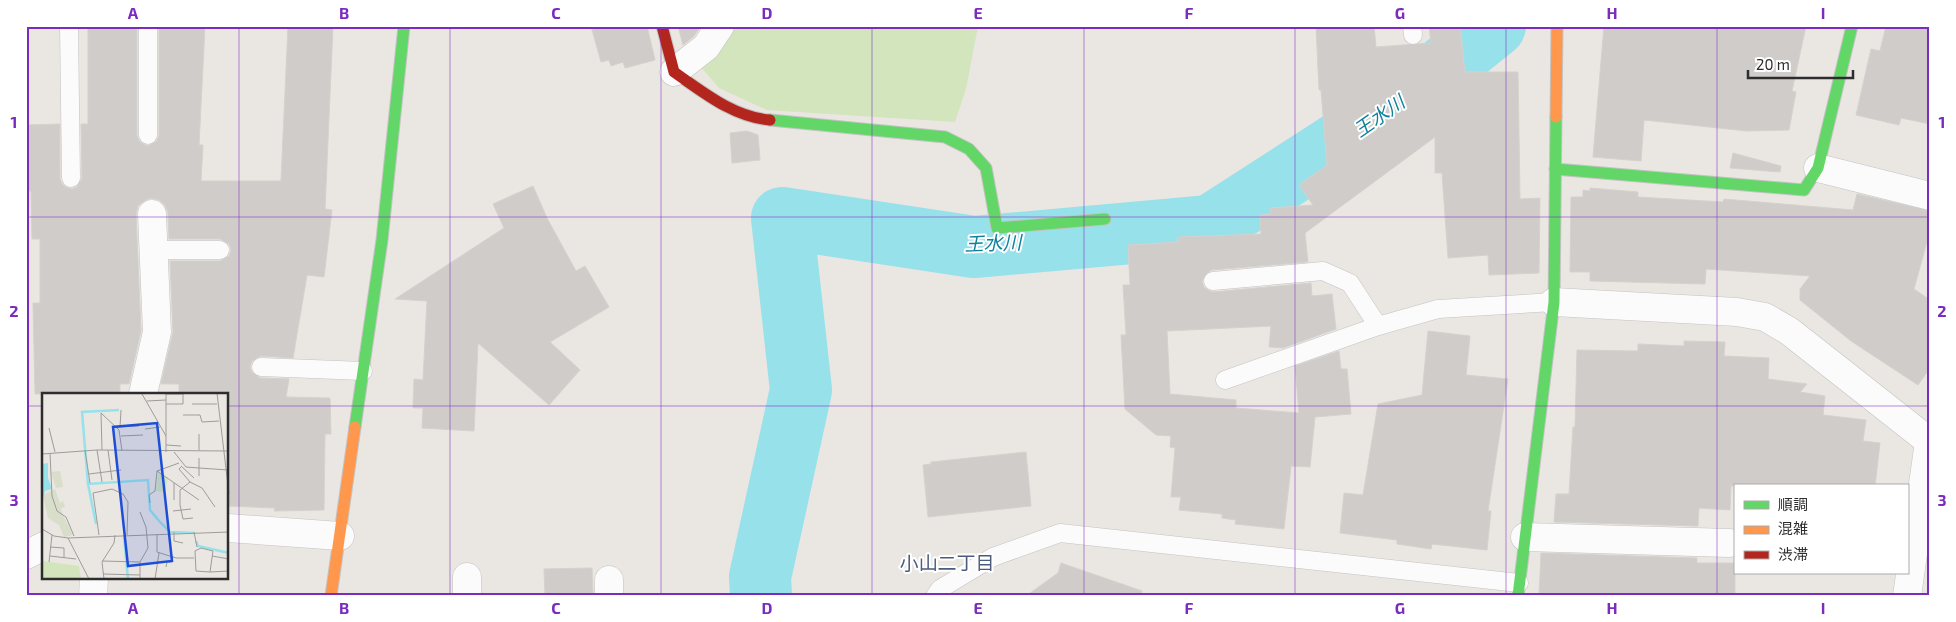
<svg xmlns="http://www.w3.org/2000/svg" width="1956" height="622" font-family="'Exo 2','Noto Sans JP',sans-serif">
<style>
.green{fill:#d2e5bc}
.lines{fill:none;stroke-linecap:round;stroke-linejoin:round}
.river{stroke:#97e1eb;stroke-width:62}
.building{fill:#cfccc9;stroke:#d5d2ce}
.lane-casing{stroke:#c4c3c3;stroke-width:19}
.street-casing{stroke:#c4c3c3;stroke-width:29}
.fast-casing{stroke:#c4c3c3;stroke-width:13}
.slow-casing{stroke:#c4c3c3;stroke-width:13}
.jam-casing{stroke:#c4c3c3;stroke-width:13}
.lane{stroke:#fcfbfb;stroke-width:18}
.street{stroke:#fcfbfb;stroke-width:28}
.fast{stroke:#63d668;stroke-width:11}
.slow{stroke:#ff974d;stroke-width:11}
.jam{stroke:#b3261e;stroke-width:11}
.grid{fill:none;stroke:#7b2cbf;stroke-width:1;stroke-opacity:0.55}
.labels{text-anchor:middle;stroke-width:4;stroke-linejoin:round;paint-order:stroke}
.water-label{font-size:19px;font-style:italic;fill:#0e819f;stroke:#fff}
.neighbourhood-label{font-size:19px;fill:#4c5c7e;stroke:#fff}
.inset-river{fill:none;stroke:#97e1eb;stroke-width:2.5}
.inset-road{fill:none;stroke:#9e9c9a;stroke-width:1}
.view{fill:#1d4ed8;fill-opacity:0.15;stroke:#1d4ed8;stroke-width:2.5}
.inset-edge{fill:none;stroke:#2d2d2d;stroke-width:2.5}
.neatline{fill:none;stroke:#7b2cbf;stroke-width:2}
.grid-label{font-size:16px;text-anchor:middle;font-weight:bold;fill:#7b2cbf}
</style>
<rect width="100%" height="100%" fill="#eae6e2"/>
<polygon class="green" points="732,26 978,26 966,89 955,122 767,110 719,88 700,66"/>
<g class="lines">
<polyline class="river" points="761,596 760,577 801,390 782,218 974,247 1210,226 1393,108 1495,26"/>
</g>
<g class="building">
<polygon points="137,26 137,135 139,141 143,144 148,146 157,141 159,135 159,26 205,26 199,145 203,145 201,181 281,181 288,26 333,26 325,209 332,210 324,277 307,275 293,358 261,356 252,361 250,367 252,372 260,378 289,379 286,397 330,398 331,434 325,434 324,510 274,511 275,508 228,506 228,394 179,394 179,384 161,384 173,332 170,261 220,261 229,256 231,250 229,244 220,239 169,239 168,213 165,205 159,200 151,198 144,201 138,206 136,214 141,331 129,384 120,384 120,394 35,394 33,303 40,303 40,239 32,239 31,191 26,191 26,125 60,124 60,179 62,184 66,187 72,189 77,187 82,178 81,124 88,124 88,27"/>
<polygon points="591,26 647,26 655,60 625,68 623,62 611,66 609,60 601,62"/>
<polygon points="678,26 701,26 694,36 683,45"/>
<polygon points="1316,26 1374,26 1376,47 1431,43 1429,26 1460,26 1465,72 1518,72 1520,199 1540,198 1539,273 1489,275 1488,255 1448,258 1442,173 1435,173 1435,137 1305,233 1308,262 1212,270 1207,273 1202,281 1204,287 1208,290 1213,292 1311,283 1312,296 1332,294 1336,329 1283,348 1269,347 1271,326 1167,331 1170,394 1236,400 1236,408 1299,413 1295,366 1339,351 1341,369 1347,369 1351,414 1315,417 1310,467 1291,466 1284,529 1235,524 1236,520 1222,518 1222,514 1179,510 1181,497 1171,497 1175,448 1170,447 1171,436 1156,435 1125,409 1121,335 1126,335 1123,285 1130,285 1128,245 1178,242 1178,237 1261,234 1260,215 1271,214 1270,208 1313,205 1299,185 1327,165 1321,90 1319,90"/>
<polygon points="1604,26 1806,26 1792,91 1796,92 1789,130 1747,131 1644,120 1641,161 1593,157"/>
<polygon points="1886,26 1930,26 1930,124 1901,118 1899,125 1856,115 1871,49 1880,51"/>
<polygon points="747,131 758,135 760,160 732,163 730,133"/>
<polygon points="1733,153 1781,166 1780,172 1730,168"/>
<polygon points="533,186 547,218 576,271 585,266 609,307 550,342 580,370 549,405 478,343 474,431 422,428 423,408 413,408 414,379 423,380 427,301 395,299 504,228 493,204"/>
<polygon points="1590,188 1638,192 1638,197 1723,202 1724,199 1853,210 1857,194 1930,211 1930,231 1914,289 1930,300 1930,368 1918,385 1851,341 1800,300 1800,289 1810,276 1706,269 1705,284 1590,281 1590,272 1570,272 1571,197 1583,197 1583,190 1590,191"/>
<polygon points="1428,331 1470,336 1466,375 1508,379 1488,511 1491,511 1487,550 1432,544 1431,549 1397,544 1397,540 1340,533 1344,493 1363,495 1378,404 1422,395"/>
<polygon points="1684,341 1725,342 1724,356 1769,358 1768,379 1807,384 1800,392 1825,396 1823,415 1866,420 1863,441 1880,443 1875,486 1731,486 1730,510 1699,508 1698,526 1554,522 1556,494 1569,494 1573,427 1575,427 1577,350 1638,351 1638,344 1684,346"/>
<polygon points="1026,452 1031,506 928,517 923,465 931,464 931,462"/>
<polygon points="1541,553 1697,558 1697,563 1735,563 1735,596 1539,596"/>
<polygon points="1061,563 1142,591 1141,596 1026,596 1058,573"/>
<polygon points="592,568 593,596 545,596 544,569"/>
</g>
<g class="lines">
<defs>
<g id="lane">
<polyline points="69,26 71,178"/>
<polyline points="1412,26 1413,35"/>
<polyline points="148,135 148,26"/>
<polyline points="154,250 220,250"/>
<polyline points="1213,281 1323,271 1350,283 1378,326"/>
<polyline points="261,367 363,371"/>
<polyline points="1225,380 1378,326 1438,309 1554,302"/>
<polyline points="935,596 940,589 993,557 1060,533 1519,583"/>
</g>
<g id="street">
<polyline points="674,72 706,47 720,26"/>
<polyline points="1818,168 1930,196"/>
<polyline points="1554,302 1737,312 1765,317 1789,331 1930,442"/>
<polyline points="143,394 157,332 152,214"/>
<polyline points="228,528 340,536"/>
<polyline points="1525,537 1729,543"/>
<polyline points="26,555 44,546"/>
<polyline points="467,577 467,596"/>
<polyline points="609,580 609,596"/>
<polyline points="93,596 94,578"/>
<polyline points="1907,596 1929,442"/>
</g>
<g id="fast">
<polyline points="770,120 945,137 969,149 986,168 997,228 1105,219"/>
<polyline points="1555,169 1804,190 1818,168 1852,26"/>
<polyline points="355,427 382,240 404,26"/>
<polyline points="1518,596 1554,302 1556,117"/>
</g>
<g id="slow">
<polyline points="1556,117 1557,26"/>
<polyline points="331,596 355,427"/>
</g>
<path id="jam" d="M662,26l12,46c29,20 59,45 96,48"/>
</defs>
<use href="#lane" class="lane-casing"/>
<use href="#street" class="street-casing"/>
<use href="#fast" class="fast-casing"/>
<use href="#slow" class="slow-casing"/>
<use href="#jam" class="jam-casing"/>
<use href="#lane" class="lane"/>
<use href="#street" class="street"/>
<use href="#fast" class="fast"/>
<use href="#slow" class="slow"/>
<use href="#jam" class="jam"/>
</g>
<path class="grid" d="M239,26v570M450,26v570M661,26v570M872,26v570M1084,26v570M1295,26v570M1506,26v570M1717,26v570M26,217h1904M26,406h18M228,406h1702"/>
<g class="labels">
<g class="water-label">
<text transform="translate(1379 116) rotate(-35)" y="7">王水川</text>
<text transform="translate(993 243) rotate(-2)" y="7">王水川</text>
</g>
<g class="neighbourhood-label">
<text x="947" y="570">小山二丁目</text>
</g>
</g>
<g transform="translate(42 393)">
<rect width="186" height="186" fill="#eae6e2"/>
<path d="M116,80l10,5 -3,14 -9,-1zM0,168l37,5 2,13h-39z" fill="#d2e5bc"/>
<path d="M18,78l3,16 -7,1 -5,-16zM13,96l5,14 3,-2 2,6 -4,1 1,5 11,22 -9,2 -5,-12 -11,-7 -5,-23z" fill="#d9deca"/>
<path d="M6,70v15l4,11 -7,2 -3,13v-40z" fill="#97e1eb"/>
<path class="inset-river" d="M77,17l-37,2 6,72 60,-4 2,30 10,12 10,10 25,1M46,91l8,40M82,144l4,42M154,148l2,5 31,7"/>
<path class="inset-road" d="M175,0l12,101M100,1l24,42M124,1h17M105,8l19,-1M124,11h17v-11M150,11h25M141,22h17l2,7 17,-1M75,34l22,-1M78,34l1,-17M7,35l6,24M103,36l15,-2M79,43l22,-1M124,52l15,1M43,57l5,33M55,57l5,32M60,57l-1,-37 18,17 3,21M66,57l4,30M157,57v-16M124,59v-59M132,59l12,15 13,1v-10M8,60l2,43 5,15 9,6 8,19M0,61l55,-4 132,1M139,73l13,12M140,73l-3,3 11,13M115,78l42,29M47,81l32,-4M157,83v-8l29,2M132,107v-17M108,110l-1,-8 6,-4 2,-20 22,-8M131,118l18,-2M98,119l6,15 2,21 -8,14v17M151,125l-10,1 -3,-14v-15l10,-8 12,6 13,19M0,136l12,7 14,2 161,-6M132,139v9l9,2M152,139l3,15M115,141v18l19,6h18M57,142l-6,-42 19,-4 11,5 5,8 -1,33M26,145l21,41M8,154l14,1v10M8,163l26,3M170,163l17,3M60,168l38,1M7,169l3,-27M124,174l1,-5h5l1,-6M168,179l-14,-1 -1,-20 6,-3 12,3 -3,21 19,-1M61,181l37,1M62,186l-2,-17 12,-19 1,-8M113,186l4,-26"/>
<path class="view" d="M115,30l15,138 -44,5 -15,-139z"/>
<rect width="186" height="186" class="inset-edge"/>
</g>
<rect width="1956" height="622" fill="none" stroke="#ffffff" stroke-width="55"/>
<rect x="1734" y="484" width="175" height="90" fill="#ffffff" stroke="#ababab"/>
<rect x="1744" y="501" width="25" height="8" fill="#63d668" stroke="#ababab"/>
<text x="1778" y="510" font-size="15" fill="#2d2d2d">順調</text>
<rect x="1744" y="526" width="25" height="8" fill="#ff974d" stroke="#ababab"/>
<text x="1778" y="534" font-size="15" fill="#2d2d2d">混雑</text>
<rect x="1744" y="551" width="25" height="8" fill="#b3261e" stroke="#ababab"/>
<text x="1778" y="560" font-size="15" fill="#2d2d2d">渋滞</text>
<path d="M1748 70v8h105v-8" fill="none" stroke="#2d2d2d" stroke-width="2.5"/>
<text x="1756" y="70" font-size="15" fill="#2d2d2d" stroke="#ffffff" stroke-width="4" paint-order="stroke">20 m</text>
<rect x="28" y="28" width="1900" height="566" class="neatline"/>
<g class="grid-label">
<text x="133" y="19">A</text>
<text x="344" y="19">B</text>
<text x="556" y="19">C</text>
<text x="767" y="19">D</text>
<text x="978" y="19">E</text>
<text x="1189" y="19">F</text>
<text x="1400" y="19">G</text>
<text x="1612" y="19">H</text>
<text x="1823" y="19">I</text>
<text x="14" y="128">1</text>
<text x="1942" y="128">1</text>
<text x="14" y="317">2</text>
<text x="1942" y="317">2</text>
<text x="14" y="506">3</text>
<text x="1942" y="506">3</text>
<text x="133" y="614">A</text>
<text x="344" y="614">B</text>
<text x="556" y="614">C</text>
<text x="767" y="614">D</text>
<text x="978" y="614">E</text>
<text x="1189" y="614">F</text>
<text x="1400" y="614">G</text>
<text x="1612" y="614">H</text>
<text x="1823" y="614">I</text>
</g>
</svg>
